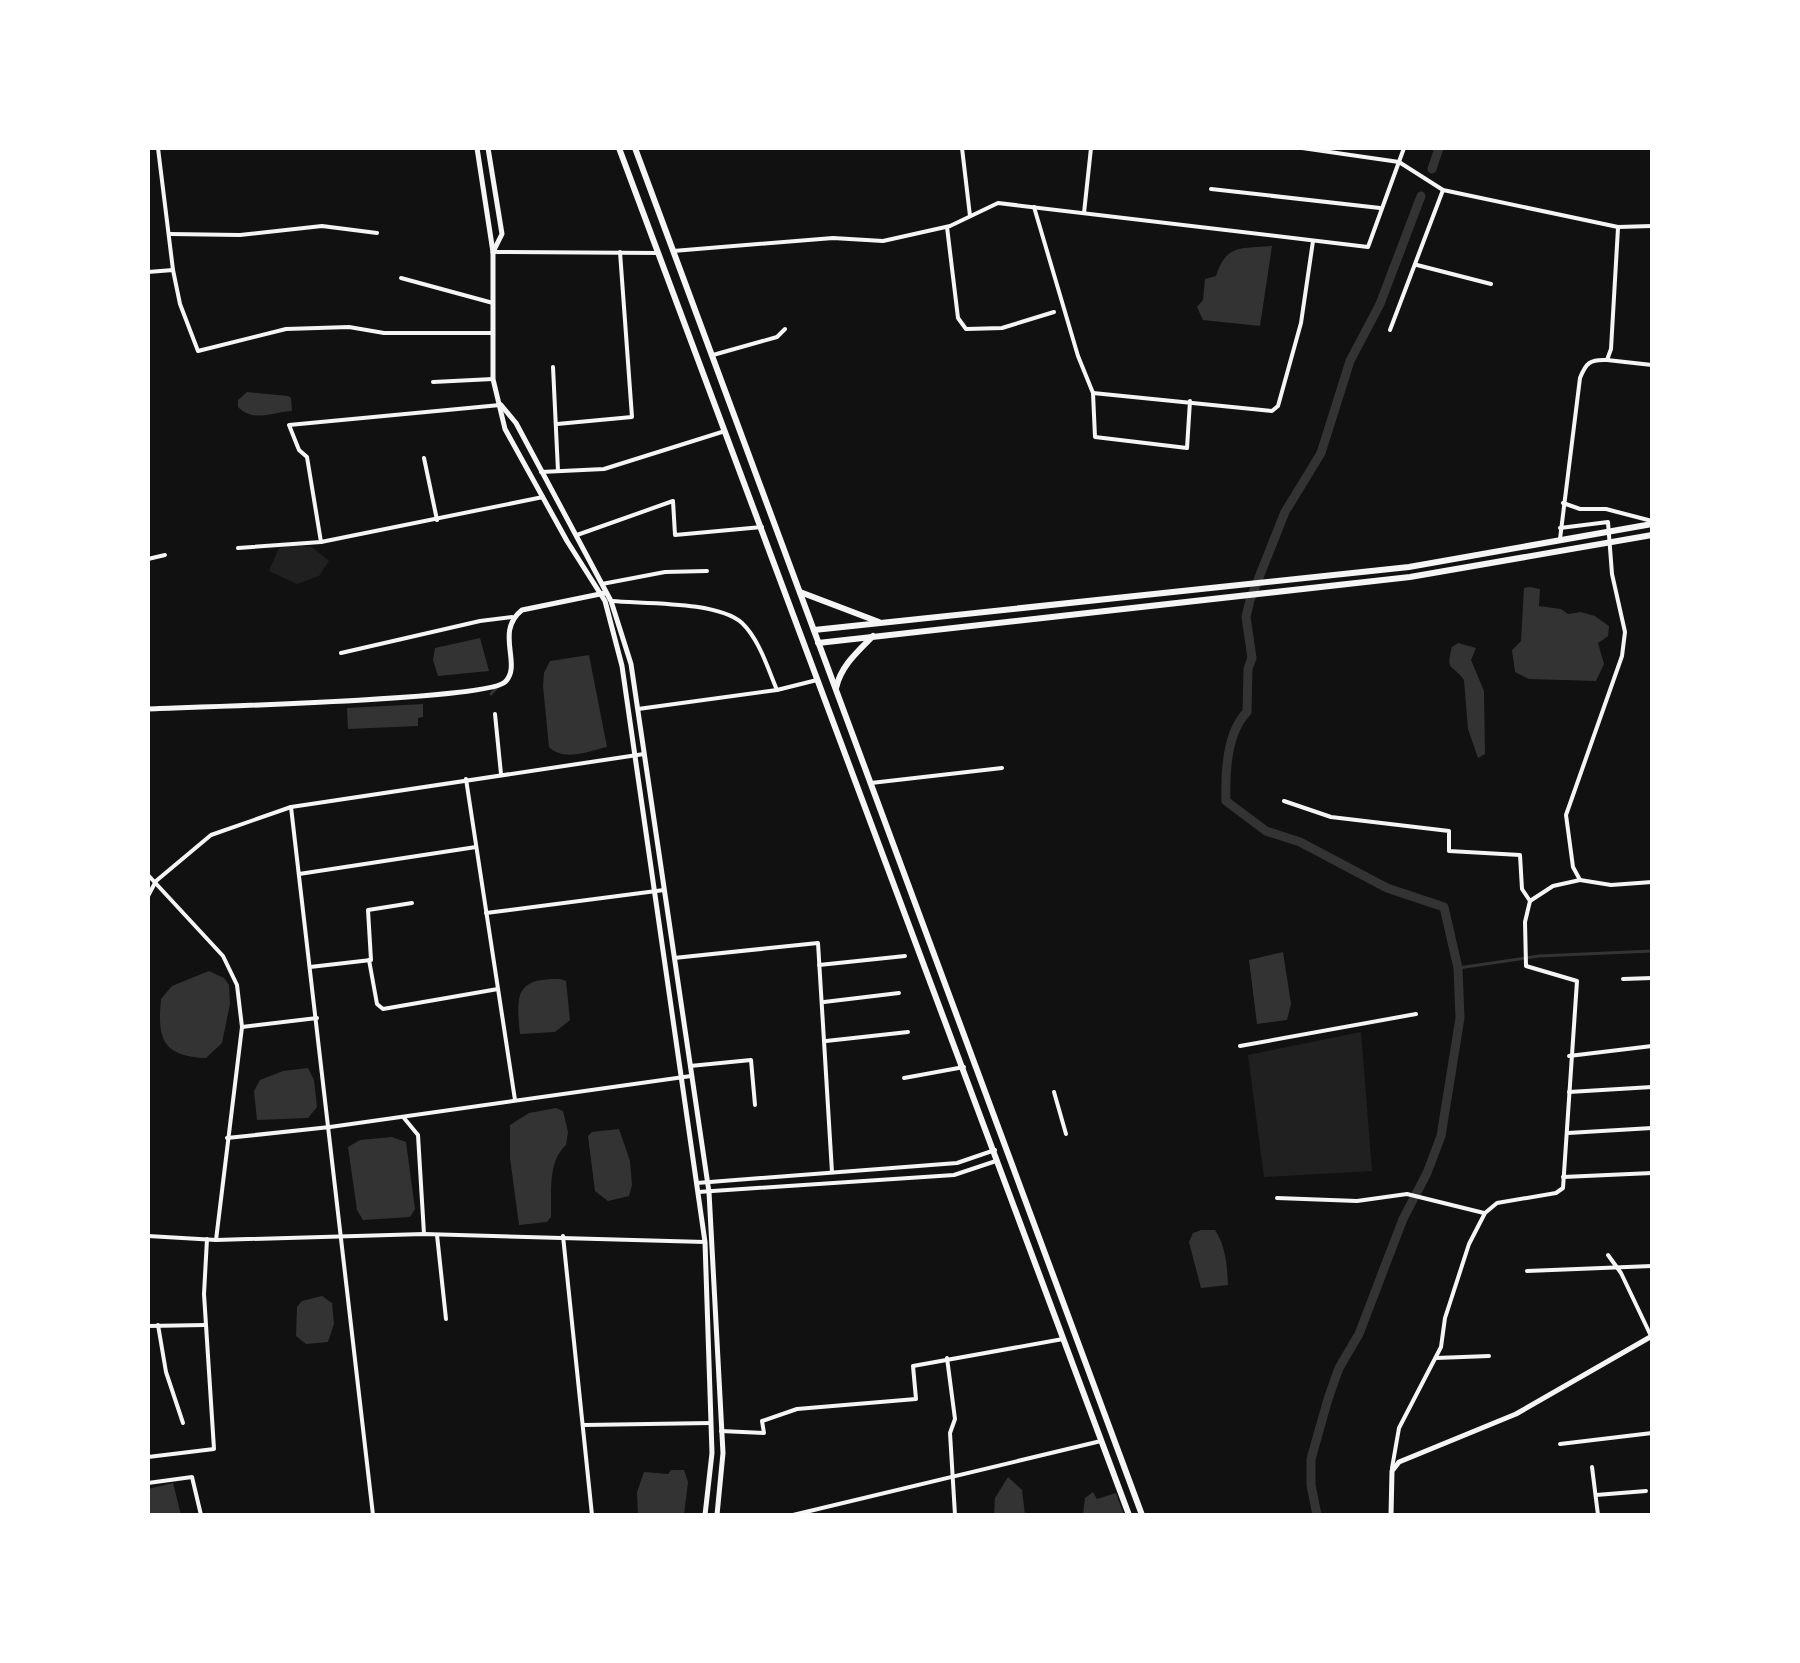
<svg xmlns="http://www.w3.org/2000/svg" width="1800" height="1663" font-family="Roboto,sans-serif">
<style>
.green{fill:#202020}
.water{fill:#333}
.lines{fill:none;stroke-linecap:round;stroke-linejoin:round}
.stream{stroke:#333;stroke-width:3}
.canal{stroke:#333;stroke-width:9}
.minor{stroke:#f5f5f5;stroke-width:4}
.tertiary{stroke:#f5f5f5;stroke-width:5}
.secondary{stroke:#f5f5f5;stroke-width:5}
.primary{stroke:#f5f5f5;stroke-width:6}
</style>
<rect width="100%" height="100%" fill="#111"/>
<g class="green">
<polygon points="295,545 312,547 329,561 319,576 297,584 269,571 279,548"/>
<polygon points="1361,1032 1372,1171 1264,1177 1248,1055"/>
</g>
<g class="water">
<path d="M1272,246l-12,80 -57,-6 -6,-13 6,-7 2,-21 11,-3c11,-33 25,-27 56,-30z"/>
<path d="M247,392l41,4 3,2 1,13c-20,1 -38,12 -54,-4v-7z"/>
<polygon points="1530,587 1540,589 1539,606 1561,609 1568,614 1581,612 1595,616 1609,626 1608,636 1598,643 1604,664 1596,681 1529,679 1515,672 1512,650 1521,641 1524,588"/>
<polygon points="480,638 489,671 438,676 433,660 435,648"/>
<path d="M1458,643l18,5 -5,12 13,31 1,63 -7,4 -10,-29 -4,-49c-11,-16 -19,-8 -12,-33z"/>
<path d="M589,655l18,92c-18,4 -43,15 -58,0l-6,-61 1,-13 6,-12z"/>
<polygon points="423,704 423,717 418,718 418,726 348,729 347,708"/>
<polygon points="1283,952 1291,1004 1287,1020 1257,1024 1249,960"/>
<path d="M209,971l15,7 5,7 1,19 -8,39 -16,15c-43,-2 -49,-18 -45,-59l11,-13z"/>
<path d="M560,979l6,2 4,39 -15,12 -35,2c-4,-39 -5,-56 40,-55z"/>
<polygon points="308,1068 314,1080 317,1107 308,1118 257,1120 254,1091 260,1080 283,1071"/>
<path d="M556,1108l7,3 5,21 -2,13c-19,17 -14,49 -15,72l-4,5 -28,3 -9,-67v-33l19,-12z"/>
<polygon points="619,1129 630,1161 632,1185 629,1196 608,1201 595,1191 588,1136 592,1132"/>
<polygon points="392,1137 406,1142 415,1209 410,1217 363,1220 357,1210 348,1147 360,1140"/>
<path d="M1201,1230h14c11,17 12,35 13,55l-27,3 -12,-46 4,-9z"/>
<polygon points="322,1296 332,1303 334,1324 328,1342 306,1344 296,1336 297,1307 302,1301"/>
<polygon points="671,1470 684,1470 688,1482 684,1515 638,1515 637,1492 644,1472 668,1474"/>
<polygon points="1008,1477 1022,1490 1025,1515 994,1515 995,1498"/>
<polygon points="173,1483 181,1515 148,1515 148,1489"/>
<polygon points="1093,1492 1097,1499 1116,1493 1124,1515 1083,1515 1085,1498"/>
</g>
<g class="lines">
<g class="stream">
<polyline points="491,694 499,685"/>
<polyline points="1458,968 1539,956 1652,951"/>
</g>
<g class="canal">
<polyline points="1432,169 1439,148"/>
<path d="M1317,1515l-6,-30v-26l17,-60 11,-31 20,-34 44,-115 24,-46 14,-37 19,-118 -2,-50 -14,-61 -57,-19 -87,-46 -34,-11 -40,-30c-1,-28 1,-69 21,-89l1,-43 4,-11 -6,-41 4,-17 35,-88 36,-59 29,-92 30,-57 41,-108"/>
</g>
<g class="minor">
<polyline points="158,148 173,270"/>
<polyline points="962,148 970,216"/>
<polyline points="1302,148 1399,162 1443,190 1618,227 1652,226"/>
<polyline points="1211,189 1380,208"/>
<polyline points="1034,207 1078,356 1093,393"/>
<polyline points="1084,213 1091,148"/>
<polyline points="947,227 958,318 966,329 1002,328 1054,312"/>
<polyline points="170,234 240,235 322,226 377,233"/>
<polyline points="673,251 833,238 883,241 950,226 998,203 1368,247 1404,148"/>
<polyline points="493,252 658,253"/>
<polyline points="1417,265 1491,284"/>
<polyline points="148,272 173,270 180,304 198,351 286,329 349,327 384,333 493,333"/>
<polyline points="401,278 493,303"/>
<polyline points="1390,330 1443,190"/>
<polyline points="713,355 777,337 785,329"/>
<polyline points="1607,360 1652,365"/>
<polyline points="553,367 558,471"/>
<polyline points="433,382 493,379"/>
<polyline points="1190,401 1187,448 1095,437 1093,393 1272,411 1278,406 1301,323 1313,241"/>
<polyline points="557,424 632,417 620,252"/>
<polyline points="424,458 437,520"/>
<polyline points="541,472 604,469 725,431"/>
<polyline points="1563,503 1580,509 1606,509 1652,521"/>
<polyline points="577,535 673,501 675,535 762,527"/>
<path d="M1560,539l20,-161c6,-15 10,-19 27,-18l4,-11 7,-121"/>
<polyline points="321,542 307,457 299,450 289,425 500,405"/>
<polyline points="238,548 321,542 543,497"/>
<polyline points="148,559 165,555"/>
<polyline points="602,584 665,572 707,571"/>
<path d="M612,601c32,3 105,0 130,22 17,16 26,46 35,67l40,-10"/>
<polyline points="341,653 480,621 512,617"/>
<polyline points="638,709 777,690"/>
<polyline points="495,714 501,774"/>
<polyline points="466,779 515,1100"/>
<polyline points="871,783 1002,768"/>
<polyline points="1284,801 1331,817 1449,831 1449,851 1520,855 1522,889 1530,901"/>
<polyline points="291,807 373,1515"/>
<polyline points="299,874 476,847"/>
<polyline points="148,875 223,956 237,985 242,1027 216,1240"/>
<polyline points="1580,880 1611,885 1652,882"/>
<polyline points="148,896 156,881 211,835 291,807 644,754"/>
<polyline points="486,913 664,890"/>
<polyline points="674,958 818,943 832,1172"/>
<polyline points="369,960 377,1004 383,1009 498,989"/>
<polyline points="819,965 905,956"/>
<polyline points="310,967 371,960 368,910 412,903"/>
<polyline points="1623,979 1652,978"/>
<polyline points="824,1002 899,993"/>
<polyline points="242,1027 317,1018"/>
<polyline points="826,1041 908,1032"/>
<polyline points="1240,1046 1416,1014"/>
<polyline points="1569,1056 1652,1046"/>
<polyline points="690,1066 751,1060 755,1105"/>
<polyline points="904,1078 964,1067"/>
<polyline points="1054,1092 1066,1134"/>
<polyline points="1569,1092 1652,1087"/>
<polyline points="404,1118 418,1135 424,1234"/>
<polyline points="1568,1133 1652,1128"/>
<polyline points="227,1138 330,1127 691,1076"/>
<polyline points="1563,1177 1652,1173"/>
<polyline points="697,1183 957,1163 995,1150"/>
<polyline points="698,1192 954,1175 996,1161"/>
<polyline points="1277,1198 1357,1201 1407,1194 1484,1213"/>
<polyline points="437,1235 446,1319"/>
<polyline points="148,1236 216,1240 424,1234 705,1242"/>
<polyline points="563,1236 592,1515"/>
<polyline points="1608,1255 1621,1273 1651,1336"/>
<polyline points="1527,1271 1652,1266"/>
<polyline points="158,1325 166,1372 183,1423"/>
<polyline points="148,1326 205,1325"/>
<polyline points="947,1358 955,1419 950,1433 955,1515"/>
<polyline points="1436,1358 1489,1356"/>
<polyline points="584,1425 711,1423"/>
<polyline points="721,1431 764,1433 762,1421 797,1409 916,1399 913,1366 1063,1339"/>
<polyline points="1560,1444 1652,1433"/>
<polyline points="148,1457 214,1449 204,1294 207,1239"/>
<polyline points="1592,1467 1598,1515"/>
<polyline points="1392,1468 1399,1428 1441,1347 1445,1318 1469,1244 1485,1213 1497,1203 1556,1193 1563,1188 1577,981 1526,966 1525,922 1530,901 1553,886 1580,880 1573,867 1566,815 1622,656 1625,632 1612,574 1608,522 1560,528"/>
<polyline points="148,1483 192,1477 201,1515"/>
<polyline points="1596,1495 1646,1491"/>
<polyline points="793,1515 1101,1441"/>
</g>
<g class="tertiary">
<path d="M148,709c45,-2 339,-9 357,-27 18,-17 -11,-50 17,-72l83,-17"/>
<polyline points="1391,1515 1392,1471 1399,1462 1516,1414 1652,1336"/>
</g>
<g class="secondary">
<polyline points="477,148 493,252 493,379 505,429 567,541 605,601 622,666 705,1242 712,1453 705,1515"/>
<polyline points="488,148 502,234 493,252"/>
<polyline points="501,405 516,423 611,601 631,664 709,1192 723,1453 717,1515"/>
</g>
<g class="primary">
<polyline points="619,148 1129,1515"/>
<polyline points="635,148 1142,1515"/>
<polyline points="800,592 879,622"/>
<polyline points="814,630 1409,567 1652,524"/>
<polyline points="818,643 1410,577 1652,535"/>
<path d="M836,688c5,-22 21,-36 37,-52"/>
</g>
</g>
<rect width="1800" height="1663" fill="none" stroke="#ffffff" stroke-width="300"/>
</svg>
